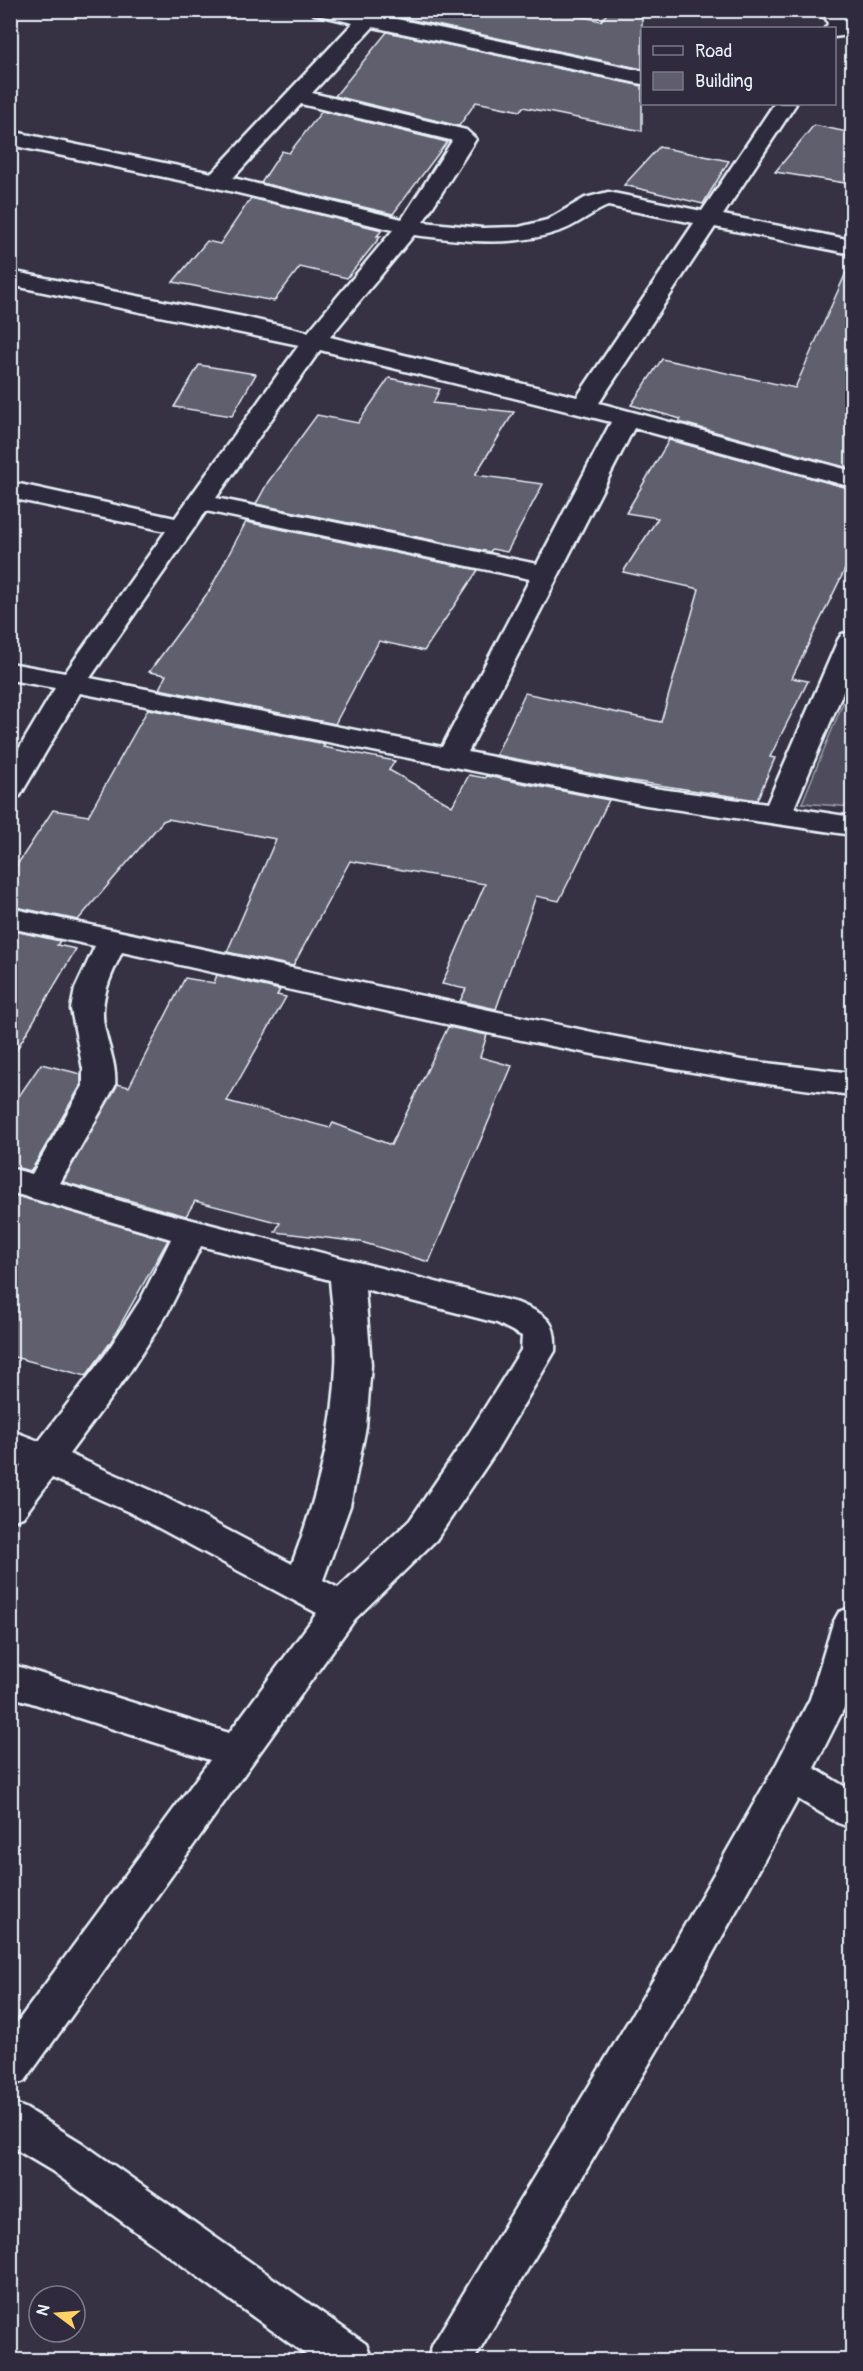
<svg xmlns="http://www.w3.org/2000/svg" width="863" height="2371" font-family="Pangolin,sans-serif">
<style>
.green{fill:#4d4b5c;stroke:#9a9eaa;stroke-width:1.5}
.building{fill:#605e6e;stroke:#e8f1f8;stroke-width:1.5}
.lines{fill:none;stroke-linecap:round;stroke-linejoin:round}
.minor-casing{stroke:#e8f1f8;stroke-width:5}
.minor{fill:#2f2a3d;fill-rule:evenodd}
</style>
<rect width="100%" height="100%" fill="#363244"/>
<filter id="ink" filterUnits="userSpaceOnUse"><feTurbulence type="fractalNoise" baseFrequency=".0167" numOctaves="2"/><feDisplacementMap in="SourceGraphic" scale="12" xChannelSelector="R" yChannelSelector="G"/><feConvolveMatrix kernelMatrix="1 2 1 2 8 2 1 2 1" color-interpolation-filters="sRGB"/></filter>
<g filter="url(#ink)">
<polygon class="green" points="852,681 852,807 802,803"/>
<g class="building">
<polygon points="404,10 553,10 601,21 610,10 642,10 642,69 399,17"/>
<polygon points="387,32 642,86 642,131 523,107 520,111 476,102 459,126 335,96"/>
<polygon points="322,111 447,142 393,214 261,183 282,151 289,153"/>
<polygon points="814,125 852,133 852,184 775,172"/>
<polygon points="659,147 729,161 703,204 624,185"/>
<polygon points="251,198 382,230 377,236 381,236 347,278 300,267 274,301 173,282 207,241 220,244"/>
<polygon points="852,259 852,469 679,422 681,419 631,405 662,359 795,388"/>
<polygon points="199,365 256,374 232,416 174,407"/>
<polygon points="389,378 440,389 433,403 514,412 475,475 543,484 507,552 492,549 490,552 256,504 268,482 317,415 358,423"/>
<polygon points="669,440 852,489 852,555 792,678 808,681 770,757 775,758 757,800 619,779 496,755 525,693 661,722 699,589 623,572 658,518 626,513"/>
<polygon points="246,522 478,570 424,651 379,641 335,724 159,689 166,675 149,672 209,591"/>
<polygon points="148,709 325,744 323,747 395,761 389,770 452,806 469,775 485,778 486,776 609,800 559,901 536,896 496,1009 460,1001 466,989 442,984 485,884 350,861 293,966 227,952 276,839 168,819 163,821 78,920 11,906 11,874 53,810 88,816"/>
<polygon points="10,930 60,941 57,945 76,949 10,1061"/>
<polygon points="217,975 280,990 277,995 286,997 227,1101 330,1128 333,1123 391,1145 448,1027 487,1035 480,1057 512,1066 429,1262 361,1242 275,1232 280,1223 195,1201 186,1216 63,1182 117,1084 129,1087 185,978 214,983"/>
<polygon points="41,1064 81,1074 81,1085 31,1171 10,1166 10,1109"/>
<polygon points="10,1194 168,1240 110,1343 86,1376 10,1356"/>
</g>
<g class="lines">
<defs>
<g id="minor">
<path d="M311,10h43l288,61v13l-269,-57 -61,66 154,37 10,9 -53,83 59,6 37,-1 28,-7 38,-22 23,-6 94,19 72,-107h22l-73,111 129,25v14l-137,-27 -116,176 253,68v16l-218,-59 -166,324 178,35 121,17 71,-164 4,-6 10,-2v39l-58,137 58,9v18l-206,-30 -566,-112 -60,103 -10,2v-34l45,-76 -45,-8v-17l55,10 101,-142 -156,-33v-16l165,36 124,-173 -289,-60v-14l234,46 64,15 85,-102 -176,-42 -207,-43v-14l202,42 141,-150 -39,-9zM301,104l149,36 2,1 -50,78 -169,-41zM608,206l86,17 -117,174 -247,-60 84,-102c50,6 100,13 149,-5 16,-6 29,-18 45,-24zM320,350l291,72 -74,142 -321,-66zM206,511l324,68 -88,168 -352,-69z"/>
<polygon points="812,10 844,10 850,25 842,36 834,37 834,28 825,28 828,24 826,18 815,14"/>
<path d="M10,908l601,128 130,24 111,13v22c-246,-29 -488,-90 -730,-143 -12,25 -24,50 -17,78 4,19 12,36 10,56l-55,97 74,22 384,98c27,12 39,16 37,48l-60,102 -59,87 -81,79 -330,462 -15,5v-54l200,-272 -200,-64v-32l219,69 88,-120 -188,-101 -77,-34 -29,39 -13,4v-42l11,-14 -11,-5v-30l29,11 66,-86 36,-56 30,-60 -161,-47v-24l22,6 51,-88v-17l-12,-60 4,-20 20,-43 -85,-18zM201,1246l129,34c2,28 8,59 6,87 -3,68 -20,133 -44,197l-137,-72 -86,-38 60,-81 38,-59zM365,1289l132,34 25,13 -1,14 -52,83 -59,87 -72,68 -15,-8 27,-74 16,-79 5,-62z"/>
<polygon points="852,1607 852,1685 848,1700 814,1768 852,1791 852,1828 838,1823 798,1799 691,1993 474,2360 427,2360 433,2344 661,1967 777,1763 810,1699 833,1623 839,1612"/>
<polygon points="10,2102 25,2108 82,2143 366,2344 372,2360 313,2360 52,2171 10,2146"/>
</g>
</defs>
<use href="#minor" class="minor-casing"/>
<use href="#minor" class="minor"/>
</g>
</g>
<rect width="863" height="2371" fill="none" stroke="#2f2a3d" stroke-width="36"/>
<rect x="18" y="18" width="827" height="2335" fill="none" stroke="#e8f1f8" stroke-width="2" filter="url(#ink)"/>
<rect x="641" y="27" width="195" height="78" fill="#2f2a3d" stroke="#797a88" stroke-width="1.5"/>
<rect x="653" y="46" width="30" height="9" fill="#2f2a3d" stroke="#797a88" stroke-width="1.5"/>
<text x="695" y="57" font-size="18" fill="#e8f1f8">Road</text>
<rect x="653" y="72" width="30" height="18" fill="#605e6e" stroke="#797a88" stroke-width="1.5"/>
<text x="695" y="87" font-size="18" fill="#e8f1f8">Building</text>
<g transform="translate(57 2314) rotate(286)"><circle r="28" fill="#2f2a3d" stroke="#797a88" stroke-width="1.5"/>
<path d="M0-4.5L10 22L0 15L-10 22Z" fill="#ffd166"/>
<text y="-9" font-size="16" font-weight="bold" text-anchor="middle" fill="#e8f1f8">N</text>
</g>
</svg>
